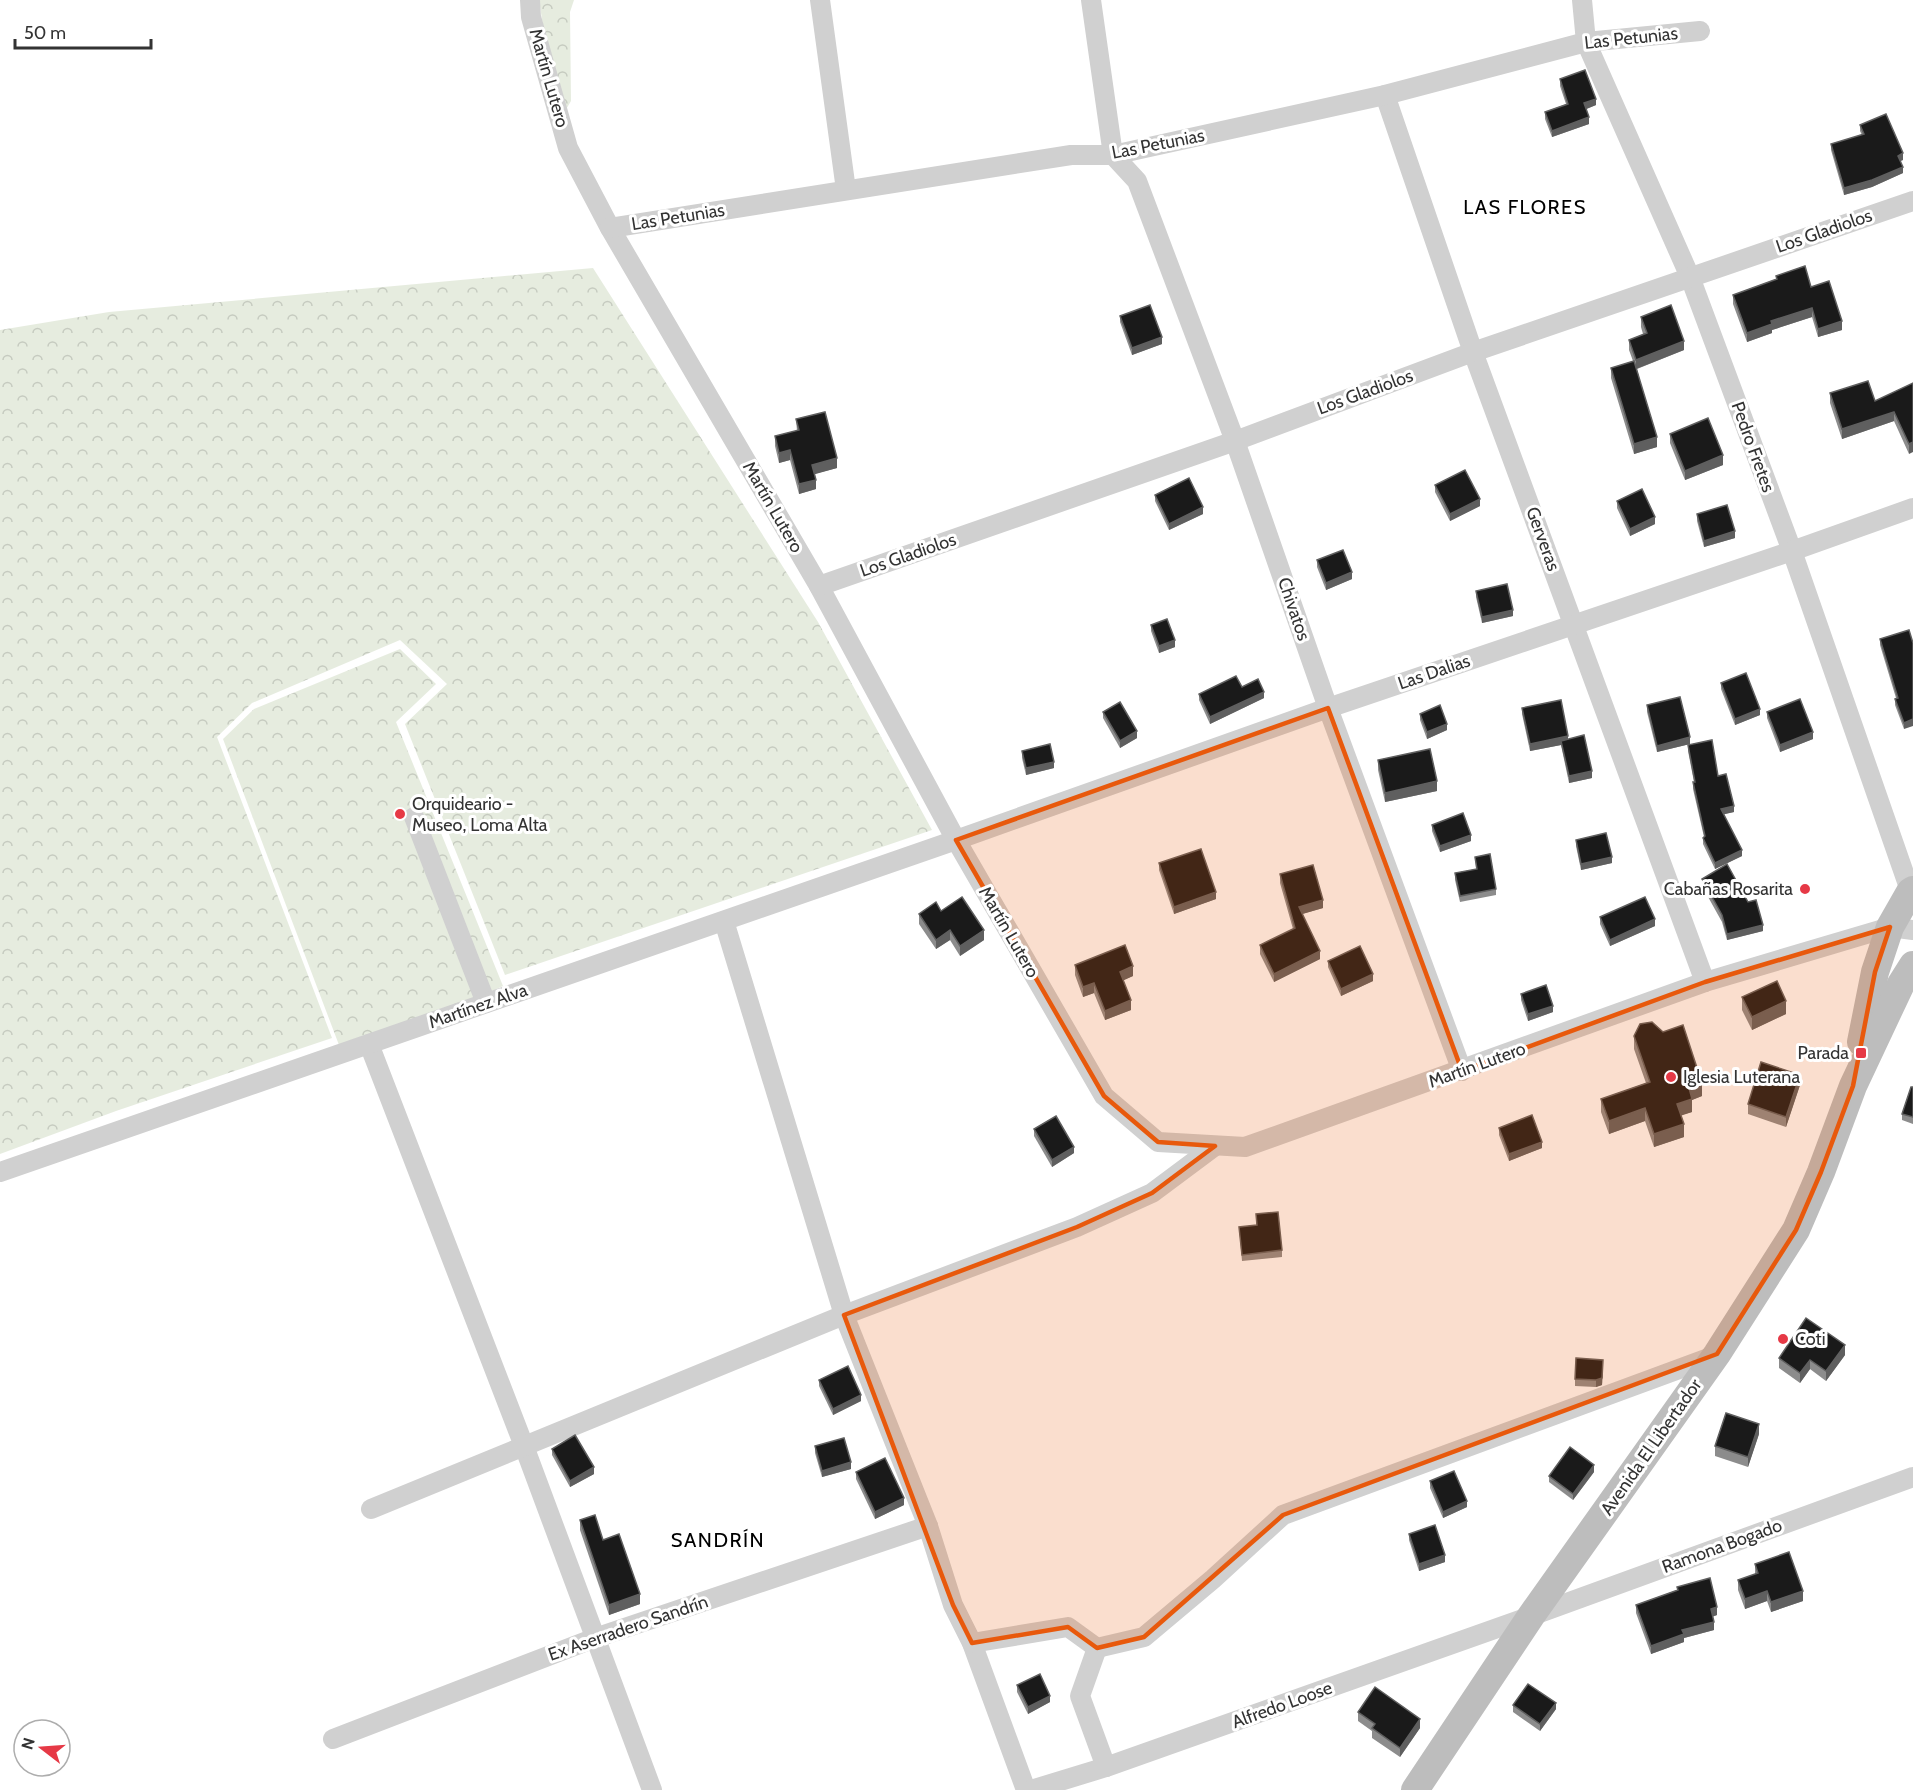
<svg xmlns="http://www.w3.org/2000/svg" width="1913" height="1790" font-family="Cabin,sans-serif">
<style>
.forest{fill:url(#forest-crowns)}
.lines{fill:none;stroke-linecap:round;stroke-linejoin:round}
.minor{stroke:#d0d0d0;stroke-width:20}
.secondary{stroke:#bdbdbd;stroke-width:28}
.wall{fill:#8c8c8c}
.shaded-wall{fill:#5f5f5f}
.building{fill:#1a1a1a;stroke:#5f5f5f;stroke-width:1.5}
.marked{fill:#e8590c;fill-opacity:0.2;stroke:#e8590c;stroke-width:4.5;stroke-linejoin:round}
.poi-dot{fill:#e63946;stroke:#fff;stroke-width:2}
.labels{text-anchor:middle;stroke-width:6;stroke-linejoin:round;paint-order:stroke}
.street-label{font-size:18px;fill:#333;stroke:#fff}
.poi-label{font-size:18px;fill:#333;stroke:#fff;text-anchor:start}
.neighbourhood-label{font-size:20px;letter-spacing:1.5px;fill:#000;stroke:#fff}
</style>
<defs>
<pattern id="forest-crowns" width="20" height="18" patternUnits="userSpaceOnUse" patternTransform="scale(1.5)"><rect width="20" height="18" fill="#e6ecdf"/><path d="M2 6a3 3 0 1 1 6 0M12 15a3 3 0 1 1 6 0" fill="none" stroke="#c6cbc0"/></pattern>
</defs>
<rect width="100%" height="100%" fill="#fff"/>
<g class="forest">
<polygon points="539,0 574,0 570,12 571,101 558,123"/>
<polygon points="593,268 818,622 932,830 505,975 405,724 447,684 400,640 252,703 217,737 332,1038 116,1111 0,1154 0,330 109,312"/>
<polygon points="400,649 436,684 396,722 503,986 477,998 339,1045 223,739 254,709"/>
</g>
<g class="lines">
<g class="minor">
<polyline points="530,0 531,17 568,148 610,228 819,586 956,840 1104,1096 1158,1142 1245,1147 1705,982 1890,927 1913,930"/>
<polyline points="820,0 846,190"/>
<polyline points="1091,0 1113,155"/>
<polyline points="1582,0 1586,42 1690,277 1792,551 1913,899"/>
<polyline points="1385,95 1473,352 1705,982"/>
<polyline points="1113,155 1137,181 1235,441 1328,708 1462,1071"/>
<polyline points="610,228 1071,155 1113,155 1385,95 1586,42 1700,31"/>
<polyline points="819,586 1235,441 1473,352 1913,201"/>
<polyline points="414,817 486,1003"/>
<polyline points="724,921 844,1315 928,1526 953,1605 972,1643 1026,1790"/>
<polyline points="369,1044 524,1446 652,1790"/>
<polyline points="0,1172 956,840 1328,708 1792,551 1913,508"/>
<polyline points="371,1509 844,1315 1077,1227 1152,1193 1215,1146"/>
<polyline points="972,1643 1068,1627 1097,1648 1144,1637 1213,1579 1283,1515 1717,1355"/>
<polyline points="1097,1648 1080,1696 1106,1767"/>
<polyline points="333,1739 595,1638 928,1526"/>
<polyline points="1031,1790 1106,1767 1531,1616 1913,1477"/>
</g>
<g class="secondary">
<polyline points="1861,1042 1875,972 1890,927 1910,892 1913,890"/>
<polyline points="1415,1790 1531,1616 1717,1354 1796,1230 1821,1172 1853,1086 1901,984 1913,965"/>
</g>
</g>
<g class="wall">
<polygon points="1560,79 1596,105 1586,109 1589,124 1552,137 1545,119 1545,112 1566,104 1560,86"/>
<polygon points="1860,125 1903,160 1900,161 1903,173 1872,187 1844,195 1831,150 1831,144 1862,135 1860,131"/>
<polygon points="1776,276 1811,287 1842,330 1818,337 1812,317 1772,330 1772,333 1747,342 1733,304 1733,295 1776,279"/>
<polygon points="1120,316 1162,344 1132,355 1120,322"/>
<polygon points="1641,317 1684,350 1637,369 1657,447 1634,454 1611,378 1611,368 1633,361 1629,350 1629,340 1643,334 1641,327"/>
<polygon points="1913,383 1909,454 1894,421 1842,439 1830,403 1830,393 1875,401"/>
<polygon points="796,419 837,468 814,474 816,489 799,494 790,460 779,463 775,446 775,436 797,431"/>
<polygon points="1670,434 1723,465 1685,480 1670,443"/>
<polygon points="1435,485 1480,506 1450,521 1435,492"/>
<polygon points="1155,495 1203,514 1169,530 1155,501"/>
<polygon points="1617,501 1655,524 1630,536 1617,508"/>
<polygon points="1697,514 1735,538 1704,547 1697,521"/>
<polygon points="1317,560 1352,579 1326,590 1317,567"/>
<polygon points="1476,591 1513,616 1482,623 1476,597"/>
<polygon points="1151,625 1175,647 1159,653 1151,631"/>
<polygon points="1909,630 1904,729 1895,705 1895,699 1896,698 1880,645 1880,639"/>
<polygon points="1721,683 1760,715 1735,725 1721,689"/>
<polygon points="1242,687 1264,698 1210,724 1199,700 1199,694"/>
<polygon points="1647,705 1690,744 1657,752 1647,712"/>
<polygon points="1522,708 1568,739 1592,778 1569,783 1561,745 1530,751 1522,714"/>
<polygon points="1103,712 1137,738 1120,748 1103,718"/>
<polygon points="1767,712 1813,739 1780,752 1767,718"/>
<polygon points="1420,714 1447,730 1427,739 1420,720"/>
<polygon points="1688,745 1718,776 1734,812 1724,814 1742,856 1715,869 1703,844 1703,838 1704,837 1693,789 1693,782 1694,782 1688,751"/>
<polygon points="1022,751 1054,768 1026,775 1022,758"/>
<polygon points="1378,760 1437,791 1385,802 1378,770"/>
<polygon points="1432,825 1471,841 1440,852 1432,831"/>
<polygon points="1576,840 1612,863 1581,870 1576,846"/>
<polygon points="1475,857 1496,889 1496,895 1460,902 1455,880 1455,873 1476,869"/>
<polygon points="1159,863 1216,899 1174,914 1159,870"/>
<polygon points="1280,874 1323,908 1302,914 1320,959 1274,982 1260,954 1260,945 1293,929 1280,883"/>
<polygon points="1702,879 1763,931 1727,940 1722,922 1702,886"/>
<polygon points="941,911 984,940 960,956 950,940 936,949 919,924 919,914"/>
<polygon points="1600,917 1655,926 1610,946 1600,924"/>
<polygon points="1328,961 1373,981 1341,996 1328,967"/>
<polygon points="1075,965 1133,976 1123,980 1131,1010 1105,1020 1094,993 1083,997 1075,975"/>
<polygon points="1521,994 1553,1012 1528,1021 1521,1000"/>
<polygon points="1742,997 1786,1014 1752,1030 1742,1010"/>
<polygon points="1634,1036 1702,1096 1692,1100 1692,1112 1681,1115 1684,1137 1654,1147 1645,1121 1609,1134 1601,1112 1601,1099 1646,1083 1634,1049"/>
<polygon points="1800,1085 1786,1127 1748,1114 1748,1104"/>
<polygon points="1913,1087 1913,1124 1902,1120 1902,1114"/>
<polygon points="1499,1128 1542,1148 1509,1161 1499,1135"/>
<polygon points="1034,1129 1074,1153 1052,1167 1034,1136"/>
<polygon points="1256,1214 1282,1250 1282,1257 1242,1261 1239,1227 1256,1225"/>
<polygon points="1845,1355 1826,1381 1810,1369 1800,1383 1779,1368 1779,1358"/>
<polygon points="1603,1366 1602,1385 1596,1387 1575,1386 1575,1379"/>
<polygon points="819,1380 861,1401 833,1415 819,1386"/>
<polygon points="1759,1434 1748,1467 1715,1456 1715,1446"/>
<polygon points="815,1446 851,1469 822,1477 815,1453"/>
<polygon points="552,1449 594,1474 570,1487 552,1455"/>
<polygon points="856,1472 904,1505 875,1519 856,1479"/>
<polygon points="1594,1472 1573,1500 1549,1482 1549,1476"/>
<polygon points="1430,1481 1467,1507 1443,1518 1430,1488"/>
<polygon points="580,1520 603,1540 640,1604 609,1615 580,1530"/>
<polygon points="1409,1534 1445,1562 1419,1571 1409,1540"/>
<polygon points="1755,1564 1803,1601 1771,1612 1767,1601 1745,1609 1738,1590 1738,1580 1755,1575"/>
<polygon points="1677,1587 1717,1615 1712,1617 1714,1630 1684,1638 1684,1642 1651,1654 1636,1613 1636,1605 1677,1590"/>
<polygon points="1017,1685 1050,1702 1028,1714 1017,1692"/>
<polygon points="1513,1705 1556,1709 1540,1731 1513,1712"/>
<polygon points="1358,1712 1420,1728 1400,1757 1372,1738 1372,1731 1358,1721"/>
</g>
<g class="shaded-wall">
<polygon points="1596,99 1596,105 1584,110 1584,103"/>
<polygon points="1589,117 1589,124 1552,137 1552,131"/>
<polygon points="1903,153 1903,160 1898,162 1898,156"/>
<polygon points="1903,167 1903,173 1872,187 1844,195 1844,188"/>
<polygon points="1812,308 1812,317 1772,330 1772,333 1747,342 1747,333 1771,321"/>
<polygon points="1842,321 1842,330 1818,337 1818,329"/>
<polygon points="1162,337 1162,344 1132,355 1132,348"/>
<polygon points="1684,341 1684,350 1636,369 1636,360"/>
<polygon points="1894,412 1894,421 1842,439 1842,429"/>
<polygon points="1657,437 1657,447 1634,454 1634,444"/>
<polygon points="1913,442 1913,452 1909,454 1909,444"/>
<polygon points="790,450 790,460 779,463 779,453"/>
<polygon points="1723,455 1723,465 1685,480 1685,471"/>
<polygon points="837,458 837,468 812,475 812,465"/>
<polygon points="816,480 816,489 799,494 799,484"/>
<polygon points="1480,499 1480,506 1450,521 1450,514"/>
<polygon points="1203,507 1203,514 1169,530 1169,524"/>
<polygon points="1655,517 1655,524 1630,536 1630,529"/>
<polygon points="1735,531 1735,538 1704,547 1704,541"/>
<polygon points="1352,572 1352,579 1326,590 1326,583"/>
<polygon points="1513,610 1513,616 1482,623 1482,617"/>
<polygon points="1175,640 1175,647 1159,653 1159,646"/>
<polygon points="1264,692 1264,698 1210,724 1210,717"/>
<polygon points="1760,709 1760,715 1735,725 1735,719"/>
<polygon points="1913,719 1913,726 1904,729 1904,723"/>
<polygon points="1447,724 1447,730 1427,739 1427,732"/>
<polygon points="1137,731 1137,738 1120,748 1120,741"/>
<polygon points="1813,732 1813,739 1780,752 1780,745"/>
<polygon points="1568,736 1568,743 1561,741 1561,745 1530,751 1530,744"/>
<polygon points="1690,737 1690,744 1657,752 1657,746"/>
<polygon points="1054,762 1054,768 1026,775 1026,768"/>
<polygon points="1592,771 1592,778 1569,783 1569,776"/>
<polygon points="1437,781 1437,791 1385,802 1385,793"/>
<polygon points="1734,806 1734,812 1721,815 1721,809"/>
<polygon points="1471,835 1471,841 1440,852 1440,846"/>
<polygon points="1742,850 1742,856 1715,869 1715,863"/>
<polygon points="1612,857 1612,863 1581,870 1581,864"/>
<polygon points="1216,892 1216,899 1174,914 1174,907"/>
<polygon points="1323,900 1323,908 1299,915 1299,907"/>
<polygon points="1655,919 1655,926 1610,946 1610,940"/>
<polygon points="1763,925 1763,931 1727,940 1727,934"/>
<polygon points="950,930 950,940 936,949 936,940"/>
<polygon points="984,930 984,940 960,956 960,946"/>
<polygon points="1320,951 1320,959 1274,982 1274,974"/>
<polygon points="1133,966 1133,976 1120,982 1120,972"/>
<polygon points="1373,974 1373,981 1341,996 1341,989"/>
<polygon points="1094,983 1094,993 1083,997 1083,987"/>
<polygon points="1131,1000 1131,1010 1105,1020 1105,1011"/>
<polygon points="1786,1001 1786,1014 1752,1030 1752,1017"/>
<polygon points="1553,1006 1553,1012 1528,1021 1528,1014"/>
<polygon points="1800,1075 1800,1085 1786,1127 1786,1117"/>
<polygon points="1702,1083 1702,1096 1692,1100 1692,1112 1677,1117 1677,1104 1689,1088"/>
<polygon points="1645,1108 1645,1121 1609,1134 1609,1121"/>
<polygon points="1684,1124 1684,1137 1654,1147 1654,1134"/>
<polygon points="1542,1142 1542,1148 1509,1161 1509,1154"/>
<polygon points="1074,1147 1074,1153 1052,1167 1052,1160"/>
<polygon points="1845,1345 1845,1355 1826,1381 1826,1371"/>
<polygon points="1810,1360 1810,1369 1800,1383 1800,1373"/>
<polygon points="1603,1366 1602,1385 1596,1387 1596,1380"/>
<polygon points="861,1395 861,1401 833,1415 833,1409"/>
<polygon points="1759,1424 1759,1434 1748,1467 1748,1457"/>
<polygon points="851,1462 851,1469 822,1477 822,1471"/>
<polygon points="1594,1465 1594,1472 1573,1500 1573,1494"/>
<polygon points="594,1467 594,1474 570,1487 570,1481"/>
<polygon points="904,1498 904,1505 875,1519 875,1512"/>
<polygon points="1467,1501 1467,1507 1443,1518 1443,1512"/>
<polygon points="1445,1555 1445,1562 1419,1571 1419,1564"/>
<polygon points="1767,1591 1767,1601 1745,1609 1745,1599"/>
<polygon points="1803,1591 1803,1601 1771,1612 1771,1602"/>
<polygon points="640,1594 640,1604 609,1615 609,1605"/>
<polygon points="1717,1607 1717,1615 1711,1617 1711,1609"/>
<polygon points="1714,1622 1714,1630 1684,1638 1684,1642 1651,1654 1651,1646 1682,1630"/>
<polygon points="1050,1696 1050,1702 1028,1714 1028,1707"/>
<polygon points="1556,1703 1556,1709 1540,1731 1540,1724"/>
<polygon points="1420,1719 1420,1728 1400,1757 1400,1748"/>
</g>
<g class="building">
<polygon points="1585,70 1596,99 1584,103 1589,117 1552,131 1545,112 1568,104 1560,79"/>
<polygon points="1886,114 1903,153 1898,156 1903,167 1872,180 1844,188 1831,144 1864,134 1860,125"/>
<polygon points="1805,266 1811,287 1829,281 1842,321 1818,329 1812,308 1771,321 1772,324 1747,333 1733,295 1777,279 1776,276"/>
<polygon points="1150,305 1162,337 1132,348 1120,316"/>
<polygon points="1671,305 1684,341 1636,360 1629,340 1647,333 1641,317"/>
<polygon points="1634,361 1657,437 1634,444 1611,368"/>
<polygon points="1868,381 1875,401 1913,383 1913,442 1909,444 1894,412 1842,429 1830,393"/>
<polygon points="825,412 837,458 812,465 816,480 799,484 790,450 779,453 775,436 799,430 796,419"/>
<polygon points="1708,418 1723,455 1685,471 1670,434"/>
<polygon points="1465,470 1480,499 1450,514 1435,485"/>
<polygon points="1189,478 1203,507 1169,524 1155,495"/>
<polygon points="1642,489 1655,517 1630,529 1617,501"/>
<polygon points="1727,505 1735,531 1704,541 1697,514"/>
<polygon points="1343,550 1352,572 1326,583 1317,560"/>
<polygon points="1507,584 1513,610 1482,617 1476,591"/>
<polygon points="1167,619 1175,640 1159,646 1151,625"/>
<polygon points="1909,630 1913,643 1913,719 1904,723 1895,699 1898,698 1880,639"/>
<polygon points="1746,673 1760,709 1735,719 1721,683"/>
<polygon points="1236,676 1242,687 1258,679 1264,692 1210,717 1199,694"/>
<polygon points="1680,697 1690,737 1657,746 1647,705"/>
<polygon points="1800,699 1813,732 1780,745 1767,712"/>
<polygon points="1561,700 1568,736 1530,744 1522,708"/>
<polygon points="1120,702 1137,731 1120,741 1103,712"/>
<polygon points="1440,705 1447,724 1427,732 1420,714"/>
<polygon points="1584,735 1592,771 1569,776 1561,741"/>
<polygon points="1712,740 1718,776 1726,774 1734,806 1721,809 1742,850 1715,863 1703,838 1705,836 1693,782 1695,782 1688,745"/>
<polygon points="1050,744 1054,762 1026,768 1022,751"/>
<polygon points="1430,749 1437,781 1385,793 1378,760"/>
<polygon points="1463,813 1471,835 1440,846 1432,825"/>
<polygon points="1606,833 1612,857 1581,864 1576,840"/>
<polygon points="1201,849 1216,892 1174,907 1159,863"/>
<polygon points="1490,854 1496,889 1460,896 1455,873 1477,869 1475,857"/>
<polygon points="1727,864 1748,902 1756,900 1763,925 1727,934 1722,915 1702,879"/>
<polygon points="1313,865 1323,900 1299,907 1320,951 1274,974 1260,945 1295,928 1280,874"/>
<polygon points="962,897 984,930 960,946 950,930 936,940 919,914 936,902 941,911"/>
<polygon points="1645,897 1655,919 1610,940 1600,917"/>
<polygon points="1125,945 1133,966 1120,972 1131,1000 1105,1011 1094,983 1083,987 1075,965"/>
<polygon points="1360,946 1373,974 1341,989 1328,961"/>
<polygon points="1777,981 1786,1001 1752,1017 1742,997"/>
<polygon points="1546,985 1553,1006 1528,1014 1521,994"/>
<polygon points="1652,1022 1663,1032 1683,1025 1702,1083 1689,1088 1692,1099 1677,1104 1684,1124 1654,1134 1645,1108 1609,1121 1601,1099 1650,1082 1634,1036 1640,1024"/>
<polygon points="1761,1062 1800,1075 1786,1117 1748,1104"/>
<polygon points="1911,1087 1913,1087 1913,1117 1902,1114"/>
<polygon points="1532,1115 1542,1142 1509,1154 1499,1128"/>
<polygon points="1056,1116 1074,1147 1052,1160 1034,1129"/>
<polygon points="1278,1212 1282,1250 1242,1255 1239,1227 1257,1225 1256,1214"/>
<polygon points="1806,1318 1845,1345 1826,1371 1810,1360 1800,1373 1779,1358"/>
<polygon points="1576,1358 1603,1360 1602,1378 1596,1380 1575,1379"/>
<polygon points="848,1366 861,1395 833,1409 819,1380"/>
<polygon points="1726,1413 1759,1424 1748,1457 1715,1446"/>
<polygon points="575,1435 594,1467 570,1481 552,1449"/>
<polygon points="844,1438 851,1462 822,1471 815,1446"/>
<polygon points="1570,1447 1594,1465 1573,1494 1549,1476"/>
<polygon points="885,1458 904,1498 875,1512 856,1472"/>
<polygon points="1454,1471 1467,1501 1443,1512 1430,1481"/>
<polygon points="595,1515 603,1540 619,1534 640,1594 609,1605 580,1520"/>
<polygon points="1435,1525 1445,1555 1419,1564 1409,1534"/>
<polygon points="1789,1552 1803,1591 1771,1602 1767,1591 1745,1599 1738,1580 1758,1573 1755,1564"/>
<polygon points="1710,1578 1717,1607 1711,1609 1714,1622 1682,1630 1684,1634 1651,1646 1636,1605 1678,1590 1677,1587"/>
<polygon points="1040,1674 1050,1696 1028,1707 1017,1685"/>
<polygon points="1528,1684 1556,1703 1540,1724 1513,1705"/>
<polygon points="1375,1687 1420,1719 1400,1748 1372,1728 1375,1724 1358,1712"/>
</g>
<path class="marked" d="M1328,708l134,363 243,-89 185,-55 -15,45 -22,114 -32,86 -25,58 -79,124 -434,161 -139,122 -47,11 -29,-21 -96,16 -19,-38 -109,-290 233,-88 75,-34 63,-47 -57,-4 -54,-46 -148,-256z"/>
<g class="poi-dot">
<circle cx="400" cy="814" r="6"/>
<circle cx="1805" cy="889" r="6"/>
<rect x="1855" y="1047" width="12" height="12" rx="3"/>
<circle cx="1671" cy="1077" r="6"/>
<circle cx="1783" cy="1339" r="6"/>
</g>
<g class="labels">
<g class="street-label">
<text transform="translate(1631 38) rotate(-6)" y="6">Las Petunias</text>
<text transform="translate(549 78) rotate(74)" y="6">Martín Lutero</text>
<text transform="translate(1158 144) rotate(-11)" y="6">Las Petunias</text>
<text transform="translate(678 217) rotate(-9)" y="6">Las Petunias</text>
<text transform="translate(1824 231) rotate(-19)" y="6">Los Gladiolos</text>
<text transform="translate(1365 392) rotate(-20)" y="6">Los Gladiolos</text>
<text transform="translate(1753 447) rotate(70)" y="6">Pedro Fretes</text>
<text transform="translate(773 507) rotate(60)" y="6">Martín Lutero</text>
<text transform="translate(1543 539) rotate(70)" y="6">Gerveras</text>
<text transform="translate(908 555) rotate(-19)" y="6">Los Gladiolos</text>
<text transform="translate(1294 609) rotate(71)" y="6">Chivatos</text>
<text transform="translate(1434 672) rotate(-19)" y="6">Las Dalias</text>
<text transform="translate(1009 932) rotate(60)" y="6">Martín Lutero</text>
<text transform="translate(478 1006) rotate(-19)" y="6">Martínez Alva</text>
<text transform="translate(1477 1065) rotate(-20)" y="6">Martín Lutero</text>
<text transform="translate(1651 1447) rotate(-55)" y="6">Avenida El Libertador</text>
<text transform="translate(1722 1546) rotate(-20)" y="6">Ramona Bogado</text>
<text transform="translate(628 1628) rotate(-19)" y="6">Ex Aserradero Sandrín</text>
<text transform="translate(1282 1705) rotate(-20)" y="6">Alfredo Loose</text>
</g>
<g class="poi-label">
<text x="412" y="810">Orquideario -<tspan x="412" dy="21">Museo, Loma Alta</tspan></text>
<text x="1793" y="895" text-anchor="end">Cabañas Rosarita</text>
<text x="1849" y="1059" text-anchor="end">Parada</text>
<text x="1683" y="1083">Iglesia Luterana</text>
<text x="1795" y="1345">Coti</text>
</g>
<g class="neighbourhood-label">
<text x="1525" y="214">LAS FLORES</text>
<text x="718" y="1547">SANDRÍN</text>
</g>
</g>
<g transform="translate(42 1748) rotate(287)"><circle r="28" fill="#ffffff" stroke="#adadad" stroke-width="1.5"/>
<path d="M0-4.5L10 22L0 15L-10 22Z" fill="#e63946"/>
<text y="-9" font-size="16" font-weight="bold" text-anchor="middle" fill="#333333">N</text>
</g>
<path d="M15 39v9h136v-9" fill="none" stroke="#333333" stroke-width="3"/>
<text x="24" y="39" font-size="18" fill="#333333" stroke="#ffffff" stroke-width="4.5" paint-order="stroke">50 m</text>
</svg>
